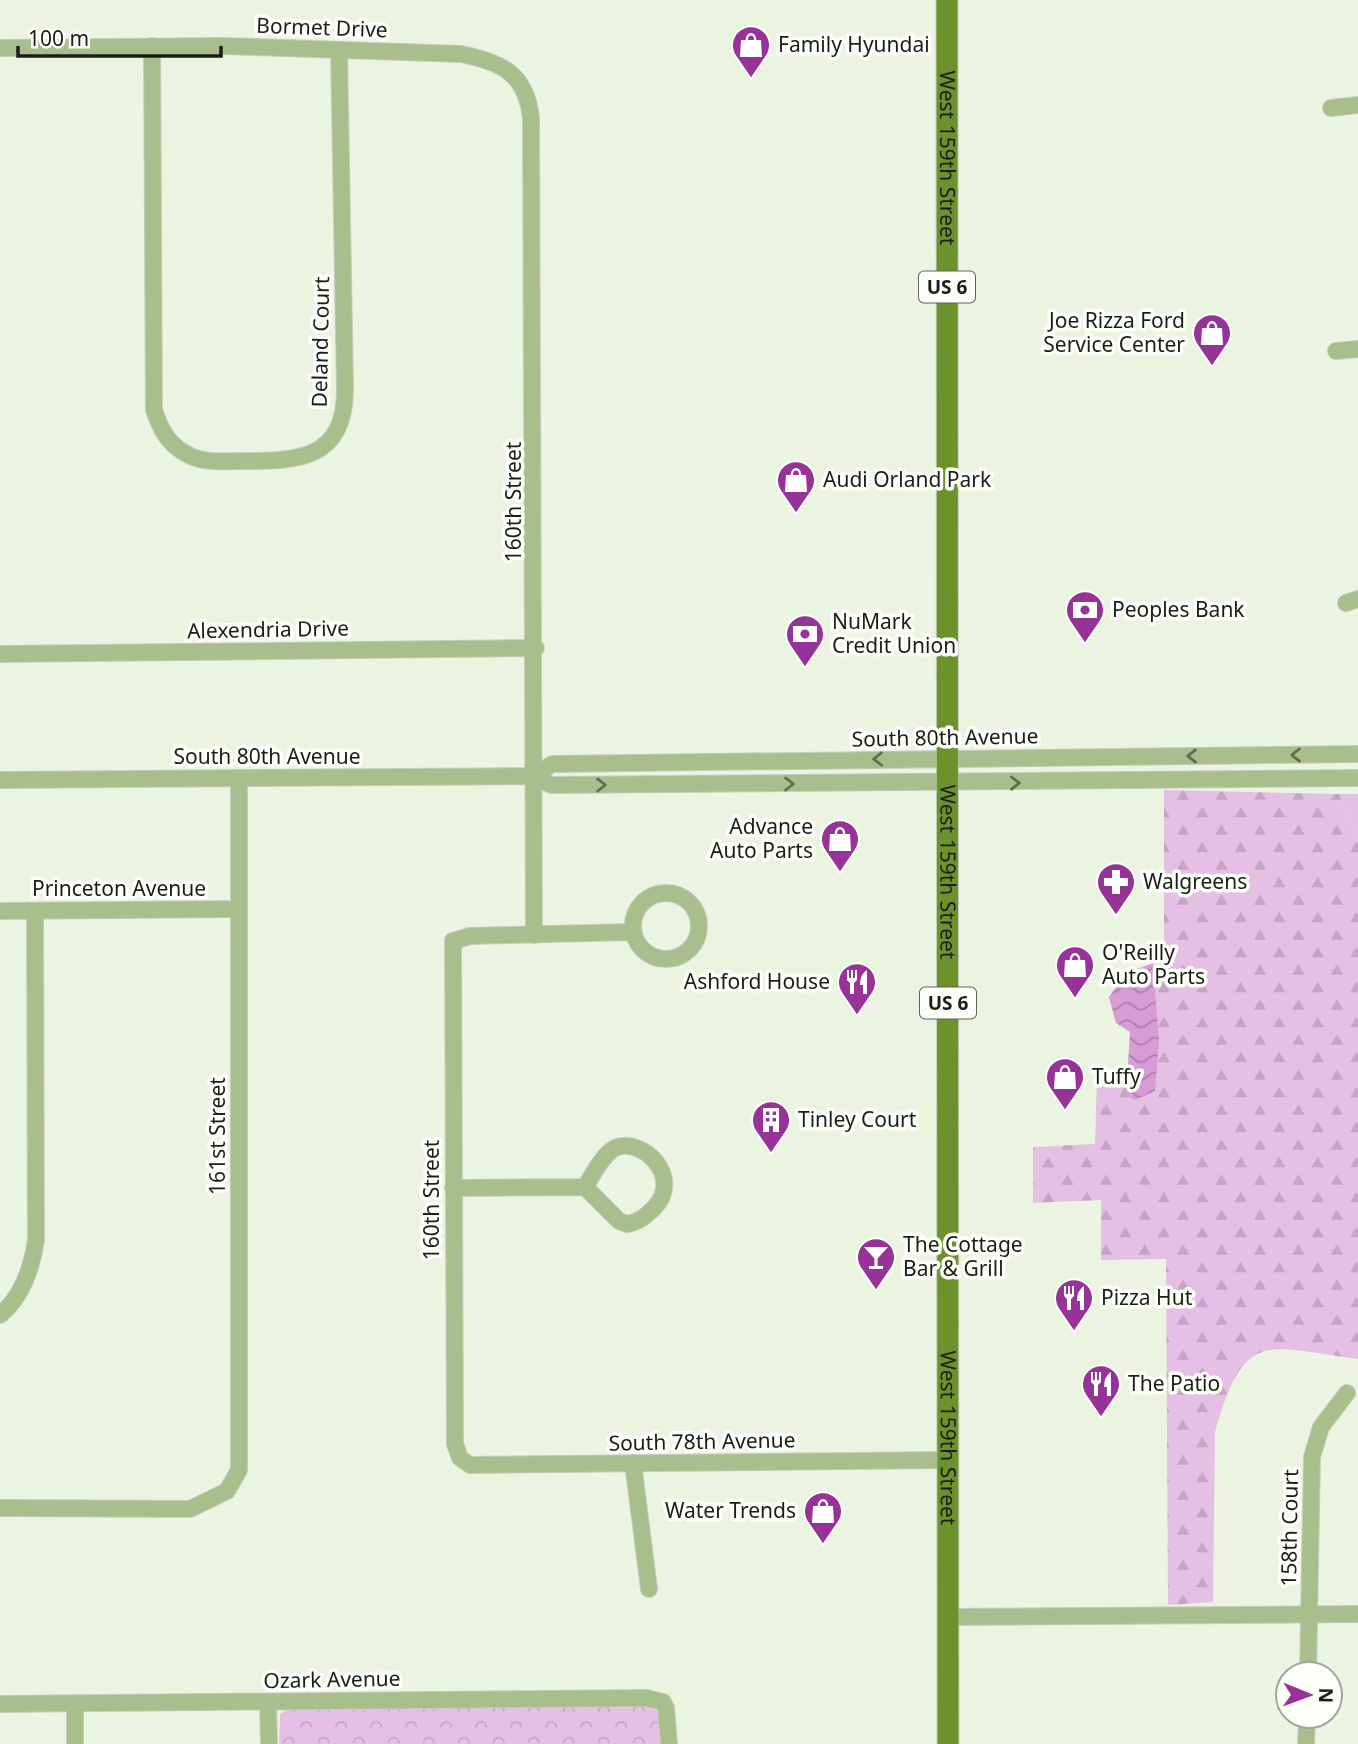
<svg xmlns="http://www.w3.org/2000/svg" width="1358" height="1744" font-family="'Noto Sans',sans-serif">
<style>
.grass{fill:#e6bfe5}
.forest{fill:url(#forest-firs)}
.park{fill:url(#park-crowns)}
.water{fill:url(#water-waves)}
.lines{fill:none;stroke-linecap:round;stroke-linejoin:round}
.minor-casing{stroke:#c6cdbd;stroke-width:18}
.major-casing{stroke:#c6cdbd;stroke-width:23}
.minor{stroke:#a8bf8d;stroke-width:16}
.major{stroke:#6c932b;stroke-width:21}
.oneway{stroke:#626e52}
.labels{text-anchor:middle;stroke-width:7;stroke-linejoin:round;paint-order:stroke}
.shield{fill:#fbfff7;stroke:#5e625a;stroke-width:2}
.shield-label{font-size:19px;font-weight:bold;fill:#1b1e17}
.street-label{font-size:21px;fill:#1b1e17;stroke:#fbfff7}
.poi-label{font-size:21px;fill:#1b1e17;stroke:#fbfff7;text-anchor:start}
</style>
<defs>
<pattern id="forest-firs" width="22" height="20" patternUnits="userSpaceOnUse" patternTransform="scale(1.75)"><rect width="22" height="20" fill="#e6bfe5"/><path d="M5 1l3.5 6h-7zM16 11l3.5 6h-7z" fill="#c5a4c4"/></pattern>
<pattern id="park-crowns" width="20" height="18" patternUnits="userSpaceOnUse" patternTransform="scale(1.75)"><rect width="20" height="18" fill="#e6bfe5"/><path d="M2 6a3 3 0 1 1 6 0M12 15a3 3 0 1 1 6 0" fill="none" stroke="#c5a4c4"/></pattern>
<pattern id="water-waves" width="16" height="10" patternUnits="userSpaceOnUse" patternTransform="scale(1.75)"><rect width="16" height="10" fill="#d79cd6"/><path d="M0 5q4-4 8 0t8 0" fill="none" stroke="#ae7fad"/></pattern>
</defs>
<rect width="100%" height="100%" fill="#ebf4e1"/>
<polygon class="grass" points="1339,794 1358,794 1358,839"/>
<path class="forest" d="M1164,790l175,4 19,45v520c-93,-13 -114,-30 -143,73l-2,170 -45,3 -2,-346 -65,1v-60l-68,3v-56l62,-3 2,-71 30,1 -1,21 29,-115 -3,-33 12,-5z"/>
<polygon class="park" points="646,1706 659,1711 660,1744 279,1744 280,1714 289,1709"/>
<polygon class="water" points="1153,963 1159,1041 1155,1091 1135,1100 1126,1095 1130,1032 1116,1023 1109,997 1125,974"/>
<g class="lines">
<defs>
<g id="minor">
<path d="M152,46l2,364c6,18 14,34 31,43 17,11 39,8 58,8 55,0 102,-1 102,-72l-6,-339"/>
<path d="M0,48l223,-2 238,8c40,8 65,19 70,64l3,817"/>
<polyline points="1331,108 1358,105"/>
<polyline points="1336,351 1358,349"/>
<polyline points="1346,603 1358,599"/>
<polyline points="0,654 536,648"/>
<polyline points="535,776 552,764 1358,754"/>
<polyline points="0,780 535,776 551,785 1358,778"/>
<circle cx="666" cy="926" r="33"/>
<polyline points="0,911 239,909"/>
<polyline points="633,932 470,936 453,941 455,1444 460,1458 470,1465 947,1460"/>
<path d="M453,1188l132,-1 34,34 8,3c12,-2 19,-8 27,-16 30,-31 -12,-72 -39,-60 -13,7 -22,27 -30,39"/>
<path d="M0,1315c23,-19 32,-47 36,-76l-1,-328"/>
<polyline points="633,1463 649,1589"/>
<polyline points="0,1508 190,1509 227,1491 239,1470 239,778"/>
<polyline points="948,1617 1358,1614"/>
<polyline points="1308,1674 1312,1457 1321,1427 1347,1393"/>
<polyline points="268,1702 269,1744"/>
<polyline points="0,1704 646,1698 663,1702 666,1708 669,1744"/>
<polyline points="75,1704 75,1744"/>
<polyline points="1306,1744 1307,1716"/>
</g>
<g id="major">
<path id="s1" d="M947,0l1,1744"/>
</g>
</defs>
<use href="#minor" class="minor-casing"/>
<use href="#major" class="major-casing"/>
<use href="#minor" class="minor"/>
<use href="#major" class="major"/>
</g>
<defs><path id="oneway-chevron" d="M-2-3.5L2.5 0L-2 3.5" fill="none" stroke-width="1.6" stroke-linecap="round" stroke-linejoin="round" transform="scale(1.75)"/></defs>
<g class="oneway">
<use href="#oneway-chevron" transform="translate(1296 755) rotate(179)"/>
<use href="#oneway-chevron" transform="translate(1192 756) rotate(179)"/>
<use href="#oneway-chevron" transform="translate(878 759) rotate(179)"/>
<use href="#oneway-chevron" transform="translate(1015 783) rotate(-1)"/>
<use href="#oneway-chevron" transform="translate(789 784)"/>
<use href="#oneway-chevron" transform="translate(601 785)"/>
</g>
<defs>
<symbol id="shop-pin" viewBox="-11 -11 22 30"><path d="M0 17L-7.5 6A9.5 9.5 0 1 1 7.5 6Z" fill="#963298" stroke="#fbfff7"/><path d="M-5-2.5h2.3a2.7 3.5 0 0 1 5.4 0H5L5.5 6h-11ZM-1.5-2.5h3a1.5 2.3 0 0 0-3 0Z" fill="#fff"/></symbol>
<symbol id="bank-pin" viewBox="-11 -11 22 30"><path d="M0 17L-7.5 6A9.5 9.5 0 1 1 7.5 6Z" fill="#963298" stroke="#fbfff7"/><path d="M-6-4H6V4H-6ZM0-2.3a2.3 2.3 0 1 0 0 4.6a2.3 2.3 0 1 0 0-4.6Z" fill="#fff"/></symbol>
<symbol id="pharmacy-pin" viewBox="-11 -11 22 30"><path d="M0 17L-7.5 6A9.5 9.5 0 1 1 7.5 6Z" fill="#963298" stroke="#fbfff7"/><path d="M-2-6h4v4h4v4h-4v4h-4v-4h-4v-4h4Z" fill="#fff"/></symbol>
<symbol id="restaurant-pin" viewBox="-11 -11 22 30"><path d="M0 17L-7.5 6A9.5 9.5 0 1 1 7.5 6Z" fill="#963298" stroke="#fbfff7"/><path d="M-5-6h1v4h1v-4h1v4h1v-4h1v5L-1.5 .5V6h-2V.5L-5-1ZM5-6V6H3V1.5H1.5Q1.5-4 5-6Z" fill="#fff"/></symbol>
<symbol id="building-pin" viewBox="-11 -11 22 30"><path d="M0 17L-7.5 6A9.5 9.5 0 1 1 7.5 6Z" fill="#963298" stroke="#fbfff7"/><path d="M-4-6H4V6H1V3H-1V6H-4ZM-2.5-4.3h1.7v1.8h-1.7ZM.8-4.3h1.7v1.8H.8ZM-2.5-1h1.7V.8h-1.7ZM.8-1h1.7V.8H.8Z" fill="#fff"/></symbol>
<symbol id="bar-pin" viewBox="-11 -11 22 30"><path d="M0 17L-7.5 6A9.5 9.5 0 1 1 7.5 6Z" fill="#963298" stroke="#fbfff7"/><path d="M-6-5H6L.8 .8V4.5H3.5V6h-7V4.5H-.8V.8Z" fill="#fff"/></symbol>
</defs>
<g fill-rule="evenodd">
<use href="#shop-pin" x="729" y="23" width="44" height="60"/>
<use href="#shop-pin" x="1190" y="311" width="44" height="60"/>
<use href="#shop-pin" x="774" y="458" width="44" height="60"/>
<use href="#bank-pin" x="1063" y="588" width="44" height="60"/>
<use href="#bank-pin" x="783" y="612" width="44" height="60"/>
<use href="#shop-pin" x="818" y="817" width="44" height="60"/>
<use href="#pharmacy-pin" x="1094" y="860" width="44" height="60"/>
<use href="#shop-pin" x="1053" y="943" width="44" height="60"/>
<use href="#restaurant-pin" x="835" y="960" width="44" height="60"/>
<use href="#shop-pin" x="1043" y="1055" width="44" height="60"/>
<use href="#building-pin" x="749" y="1098" width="44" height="60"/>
<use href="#bar-pin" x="854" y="1235" width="44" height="60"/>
<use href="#restaurant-pin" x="1052" y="1276" width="44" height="60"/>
<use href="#restaurant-pin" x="1079" y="1362" width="44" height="60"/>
<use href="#shop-pin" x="801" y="1489" width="44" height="60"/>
</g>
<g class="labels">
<g class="shield">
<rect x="919" y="271.5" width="56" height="31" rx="5"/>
<rect x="920" y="987.5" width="56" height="31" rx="5"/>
</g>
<g class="shield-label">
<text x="947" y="294">US 6</text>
<text x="948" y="1010">US 6</text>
</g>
<g class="street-label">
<text transform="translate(322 28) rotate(2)" y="7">Bormet Drive</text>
<text dy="7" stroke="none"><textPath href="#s1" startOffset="158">West 159th Street</textPath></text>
<text transform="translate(321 342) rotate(-89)" y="7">Deland Court</text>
<text transform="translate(514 502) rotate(-90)" y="7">160th Street</text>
<text transform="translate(268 630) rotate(-1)" y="7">Alexendria Drive</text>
<text transform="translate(945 738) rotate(-1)" y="7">South 80th Avenue</text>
<text x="267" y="764">South 80th Avenue</text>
<text dy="7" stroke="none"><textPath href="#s1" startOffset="872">West 159th Street</textPath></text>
<text x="119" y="896">Princeton Avenue</text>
<text transform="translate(218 1136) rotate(-90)" y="7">161st Street</text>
<text transform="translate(432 1200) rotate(-90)" y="7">160th Street</text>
<text dy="7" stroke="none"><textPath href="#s1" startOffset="1438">West 159th Street</textPath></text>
<text transform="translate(702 1442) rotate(-1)" y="7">South 78th Avenue</text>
<text transform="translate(1290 1528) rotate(-89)" y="7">158th Court</text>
<text transform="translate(332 1680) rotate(-1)" y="7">Ozark Avenue</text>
</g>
<g class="poi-label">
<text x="778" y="52">Family Hyundai</text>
<text x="1185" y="328" text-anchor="end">Joe Rizza Ford<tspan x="1185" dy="24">Service Center</tspan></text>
<text x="823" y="487">Audi Orland Park</text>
<text x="1112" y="617">Peoples Bank</text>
<text x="832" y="629">NuMark<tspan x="832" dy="24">Credit Union</tspan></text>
<text x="813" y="834" text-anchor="end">Advance<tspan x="813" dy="24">Auto Parts</tspan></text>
<text x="1143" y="889">Walgreens</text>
<text x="1102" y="960">O'Reilly<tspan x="1102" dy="24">Auto Parts</tspan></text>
<text x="830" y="989" text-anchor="end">Ashford House</text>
<text x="1092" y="1084">Tuffy</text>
<text x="798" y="1127">Tinley Court</text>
<text x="903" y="1252">The Cottage<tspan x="903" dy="24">Bar &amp; Grill</tspan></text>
<text x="1101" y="1305">Pizza Hut</text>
<text x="1128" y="1391">The Patio</text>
<text x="796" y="1518" text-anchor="end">Water Trends</text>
</g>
</g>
<g transform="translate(1309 1695) rotate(91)"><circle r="33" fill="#fbfff7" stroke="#a1a59d" stroke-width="2"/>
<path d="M0-5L12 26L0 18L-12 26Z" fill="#963298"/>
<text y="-10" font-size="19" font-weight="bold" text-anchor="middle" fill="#1b1e17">N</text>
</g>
<path d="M18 46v10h203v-10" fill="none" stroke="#1b1e17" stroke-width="3.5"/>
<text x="28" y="46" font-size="21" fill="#1b1e17" stroke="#fbfff7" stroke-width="5" paint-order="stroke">100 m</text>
</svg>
